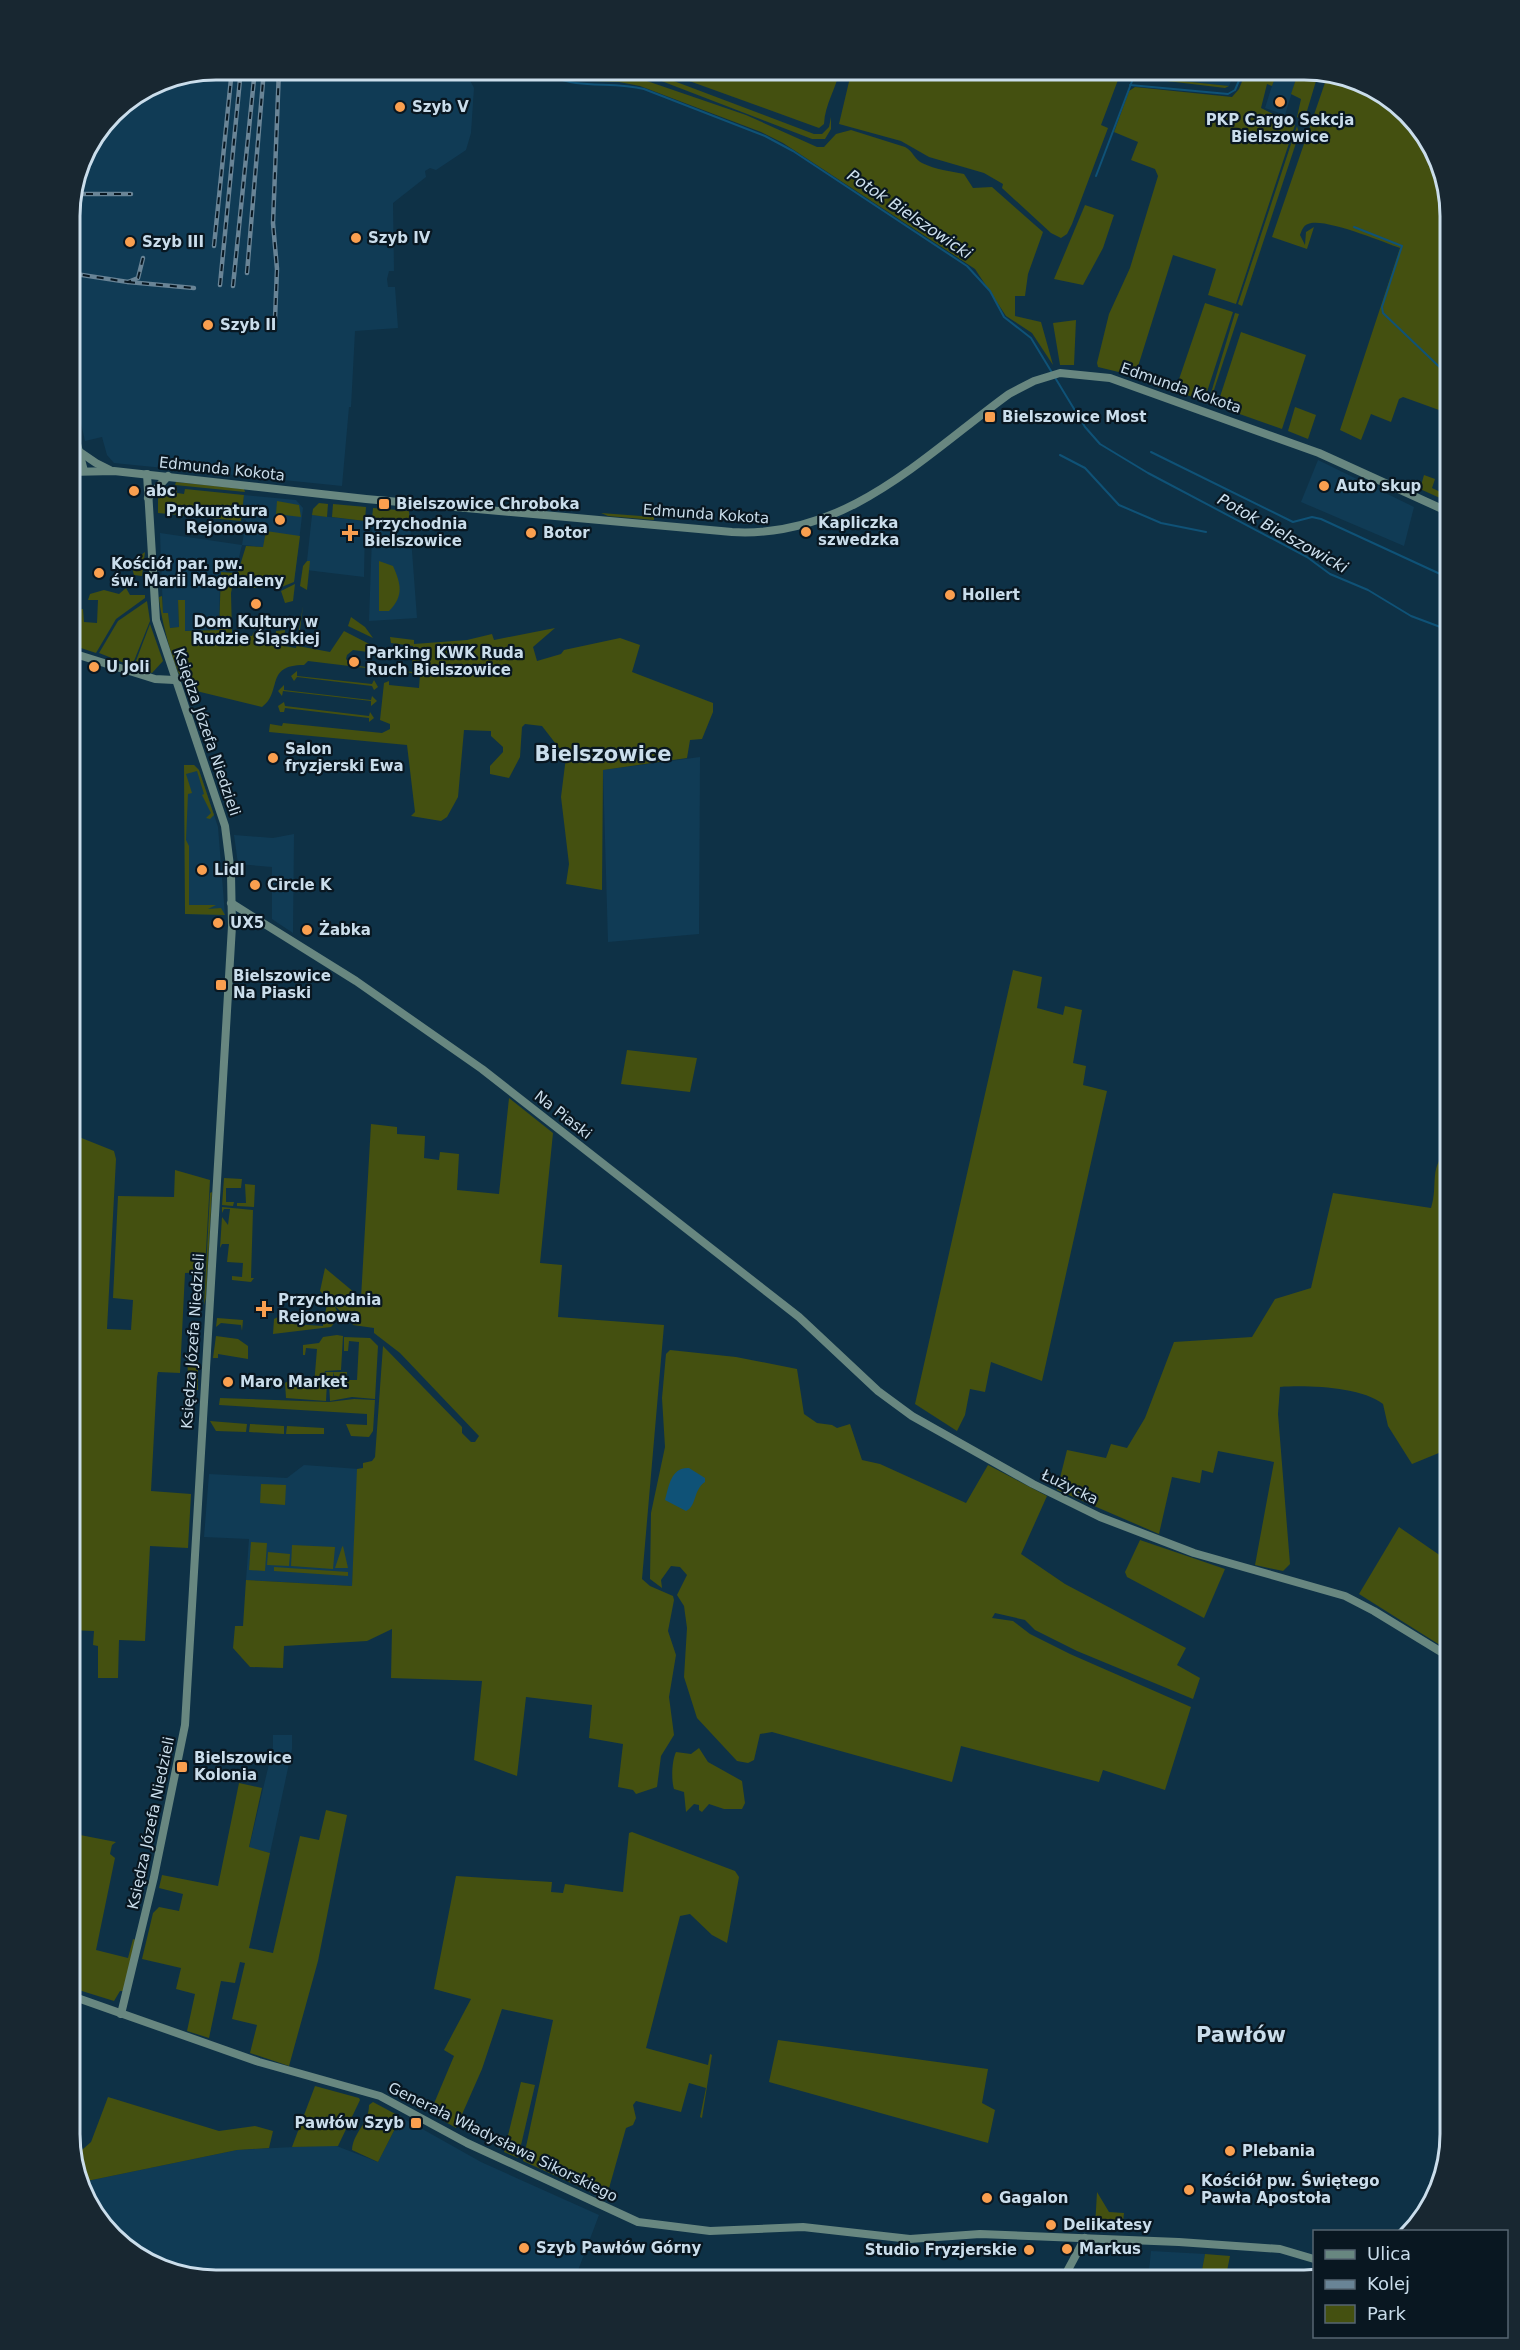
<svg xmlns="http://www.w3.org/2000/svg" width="1520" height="2350" font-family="'DejaVu Sans',sans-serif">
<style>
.built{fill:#103b55}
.green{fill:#445010}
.water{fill:#0f5277}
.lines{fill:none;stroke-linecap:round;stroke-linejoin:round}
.stream{stroke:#0f5277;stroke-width:2}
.secondary{stroke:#688780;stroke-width:8}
.rail-casing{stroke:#698496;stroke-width:4.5}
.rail{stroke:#091721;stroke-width:2;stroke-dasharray:7;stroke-linecap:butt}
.poi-dot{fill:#fa9f4f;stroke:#091721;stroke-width:2}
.labels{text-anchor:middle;stroke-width:4.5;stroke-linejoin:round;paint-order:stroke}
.poi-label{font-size:15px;font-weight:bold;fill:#caddeb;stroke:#091721;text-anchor:start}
.street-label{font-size:15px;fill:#caddeb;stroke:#091721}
.water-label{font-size:16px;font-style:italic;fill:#cee1ef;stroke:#091721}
.district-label{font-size:21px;font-weight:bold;fill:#caddeb;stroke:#091721}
.rim{fill:none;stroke:#caddeb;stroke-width:3}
</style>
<rect width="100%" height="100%" fill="#0e3146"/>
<g class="built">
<polygon points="216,69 464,69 474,88 471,133 466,150 436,170 430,168 425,171 426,177 393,203 394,271 389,271 387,279 388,287 395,287 398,328 355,331 351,407 349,407 342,486 114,463 107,455 102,437 85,441 69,371 69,206 80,159 112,112 160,80"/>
<polygon points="1126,69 1236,69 1229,86 1154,78"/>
<polygon points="1277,70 1297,76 1285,115 1265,108"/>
<polygon points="1318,460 1414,507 1404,546 1301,502"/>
<polygon points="244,495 296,500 303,508 294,582 263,547 242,545 235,573 221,572 220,576 219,630 184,631 185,600 178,600 179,627 170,628 168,614 163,614 160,533 242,545 246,520 241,518"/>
<polygon points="373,508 409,511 417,618 369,621"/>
<polygon points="312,515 365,521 364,577 306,570"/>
<polygon points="700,757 699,934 608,942 603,770"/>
<polygon points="184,765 194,765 199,770 218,827 225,915 185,914"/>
<polygon points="294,834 293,933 272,919 272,867 238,864 234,835 273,838"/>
<polygon points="304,1465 359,1469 352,1586 246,1580 249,1539 204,1537 209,1474 287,1478"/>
<polygon points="273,1735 292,1735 292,1749 270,1853 249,1848 273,1747"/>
<polygon points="401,2117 481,2162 599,2215 574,2281 206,2281 134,2256 94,2210 87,2181 237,2150 334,2145 378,2162"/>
<polygon points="1151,2251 1205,2254 1200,2281 1148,2281"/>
</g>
<g class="green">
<path d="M536,69l79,6 29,5 102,35 71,32h7l12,-13 15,-4 54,17c8,4 10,13 17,16 14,7 28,8 42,11l9,14 19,-1 51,45 -15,42 -3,22h-10v20l26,6 12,43 -21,-32 -26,-17 -31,-47 -192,-126 -22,-11 -121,-46 -21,-4 -52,-2z"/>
<polygon points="618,69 642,69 814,134 822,134 829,127 831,117 831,129 825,139 812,139 651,77"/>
<path d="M656,69h184c-4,20 -15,35 -16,55l-5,4z"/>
<polygon points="852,69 1126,69 1131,72 1128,75 1121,72 1101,125 1108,128 1072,224 1067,234 1061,238 1051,233 1002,188 1003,184 984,173 929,157 901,141 839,124"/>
<polygon points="1247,69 1314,69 1319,71 1304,121 1297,117 1301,99 1291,94 1297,76 1278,70 1272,86 1267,84 1261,108 1295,125 1236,304 1208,295 1216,269 1173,255 1135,376 1098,367 1097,363 1109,314 1130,268 1158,176 1155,169 1131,160 1138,142 1114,132 1129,91 1135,87 1232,97 1239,89"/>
<polygon points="1138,74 1154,78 1229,86 1225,88 1142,78"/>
<path d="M1328,74l58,20 50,56 15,66v168l-8,2 -4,24 -36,-13 -4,2 -8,23 -20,-8 -10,26 -21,-10 60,-182c-17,-6 -77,-31 -92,-24 -5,2 -6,6 -8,11l5,10 1,-13 8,-5 -7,22 -35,-12z"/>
<polygon points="1297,126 1299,134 1242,306 1238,304"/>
<polygon points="1085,205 1114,215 1103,248 1083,285 1054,279"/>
<polygon points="1205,303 1233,312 1204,401 1175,391"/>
<polygon points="1235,313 1239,314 1210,402 1208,403"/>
<polygon points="1076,320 1074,365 1060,365 1053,323"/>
<polygon points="1241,332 1306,355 1282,429 1217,406"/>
<polygon points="1295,407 1316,415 1308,439 1288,431"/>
<polygon points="1424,475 1435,479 1432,488 1451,497 1451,503 1420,489"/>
<polygon points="176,482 244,489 245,492 175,485"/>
<polygon points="170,487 177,488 177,493 184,494 185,489 244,495 241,521 158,513 158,496 165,488"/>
<polygon points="277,501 299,505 301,517 276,514"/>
<polygon points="319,503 328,504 327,517 312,515 313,509"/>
<polygon points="333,504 366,507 365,521 332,517"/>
<polygon points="373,508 409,511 410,522 372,519"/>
<polygon points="601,513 654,517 654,520 608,516"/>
<polygon points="266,531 300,536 294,582 279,588 233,588 246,546 263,547"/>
<polygon points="145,552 142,576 134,575 132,568 127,565"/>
<polygon points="307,561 310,561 307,590 300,586 303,566"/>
<path d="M379,561l14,5c8,18 11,30 -4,45h-10z"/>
<path d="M221,572l14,1 -4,20 1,41 20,2 2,-4 1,5 11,-1 3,-5v5h7v-5l9,-1 -1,16 12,2 7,-42 -5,40 32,6 14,-21 33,17 3,5 -5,5v-5l-22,-3 -6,5 -1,4 5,6 23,3 1,-5 4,7 -5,4v-5l-66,-8 -4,4c-40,0 -21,27 -42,42l-74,-18c-13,-13 -28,-73 -29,-92l3,-1 1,17h5l2,15 9,-1 -1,-27h7v31l34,-1z"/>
<polygon points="295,584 293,601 285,603 281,591"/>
<polygon points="126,588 130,595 145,595 145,598 116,619 96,653 69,644 69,611 83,609 84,622 97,623 98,600 88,600 90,594 104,590 119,594"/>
<polygon points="147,601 150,621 132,666 99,653 118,621"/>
<polygon points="351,617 365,627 373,638 348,626"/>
<polygon points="150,624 163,661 152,673 134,666"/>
<polygon points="555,628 533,647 537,661 561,654 564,650 620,638 640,645 632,672 713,703 713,712 702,739 690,740 687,758 603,770 602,890 566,884 569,864 561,797 566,757 542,726 525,724 522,727 520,757 509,778 490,774 490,766 503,752 503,747 491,736 491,731 464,730 458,797 447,817 441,821 411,816 415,812 407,745 269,732 270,724 282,726 283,723 382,733 390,729 390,724 380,720 384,683 389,681 389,685 419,688 420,674 390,671 389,675 387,674 386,666 390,665 390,669 413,672 412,657 392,655 391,659 387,655 389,648 392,652 412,655 413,646 391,643 390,637 414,640 414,644 467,640 492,634 494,640"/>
<polygon points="297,671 297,676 372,684 374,680 378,687 374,690 372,686 297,677 294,681 291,676"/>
<polygon points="284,685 284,690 371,700 372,696 377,701 371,706 371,701 283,691 282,696 278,691"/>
<polygon points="284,702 285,706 369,716 370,712 374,718 369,722 369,718 285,708 284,712 280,712 278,706"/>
<polygon points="184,765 194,765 199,770 214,815 210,819 206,818 211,813 202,795 204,794 197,771 186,774 192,793 188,794 186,840 189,846 189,905 216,905 208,909 221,908 225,915 185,914"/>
<polygon points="1013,970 1042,977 1037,1008 1063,1015 1065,1006 1082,1010 1073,1063 1086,1066 1083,1085 1107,1091 1042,1381 991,1362 985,1392 970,1389 965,1415 957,1431 915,1404"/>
<polygon points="627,1050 697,1058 690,1092 621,1084"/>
<polygon points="509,1098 553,1133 540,1263 562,1265 558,1317 664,1325 642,1579 650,1586 673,1596 674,1600 668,1631 676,1655 669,1697 674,1735 661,1756 657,1787 636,1794 633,1790 618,1787 623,1744 589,1738 592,1705 526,1697 517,1776 474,1760 482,1681 391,1678 392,1629 367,1641 284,1646 283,1668 250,1667 233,1648 235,1626 243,1626 246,1580 352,1586 357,1469 363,1468 363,1463 372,1461 375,1457 383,1346 462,1427 462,1433 471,1442 475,1442 479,1436 400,1353 374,1333 374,1328 353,1325 347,1312 342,1313 320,1291 325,1268 361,1298 371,1124 397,1127 397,1134 425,1136 424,1158 439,1160 440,1152 459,1154 457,1190 499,1194"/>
<polygon points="69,1133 114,1151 116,1159 107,1329 131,1330 133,1300 113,1298 118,1196 174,1197 175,1170 210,1180 203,1304 204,1272 185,1273 180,1373 158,1372 157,1377 151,1491 191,1494 188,1548 150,1546 145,1641 119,1640 118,1678 98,1678 98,1646 93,1645 94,1631 69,1630"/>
<path d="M1451,1147v301l-39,16 -24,-38 -5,-22c-22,-17 -75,-19 -103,-17l-2,27 12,150 -7,7 -28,-6 19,-103 -56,-11 -5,22 -11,-3 -2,13 -28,-6 -13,57 -102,-44 10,-40 39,8 5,-14 16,4 18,-30 29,-76 78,-5 23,-38 36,-11 22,-95 98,15c8,-24 -4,-42 20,-61z"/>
<polygon points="224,1178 242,1179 241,1188 226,1188 226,1202 234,1202 233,1206 222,1205"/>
<polygon points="245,1184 255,1185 254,1207 237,1206 237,1203 246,1203"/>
<polygon points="212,1192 206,1298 204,1305 210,1193"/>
<polygon points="222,1207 253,1210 251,1278 254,1278 251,1282 232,1280 232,1276 242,1277 243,1263 227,1262 229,1244 222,1244 220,1248 222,1217 228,1225 230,1209 224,1209 222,1213"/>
<polygon points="327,1303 335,1307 340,1316 331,1327 273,1334 274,1319 278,1317 277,1323 323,1326 323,1322 315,1319 319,1314 325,1315"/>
<polygon points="217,1318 243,1320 242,1331 241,1325 221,1323 216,1327"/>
<polygon points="337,1335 343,1336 341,1370 325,1371 323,1380 326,1382 323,1377 326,1372 347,1372 346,1380 357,1380 359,1342 349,1341 348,1351 344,1351 344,1337 370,1338 378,1346 375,1399 352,1397 330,1401 329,1383 335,1378 333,1372 333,1379 327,1382 326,1401 286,1398 285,1383 291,1379 303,1379 303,1385 314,1385 317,1349 306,1348 305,1355 303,1355 303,1345 319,1343 323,1337"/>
<polygon points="216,1336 238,1339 248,1346 248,1359 218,1354 218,1358 213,1358"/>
<polygon points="670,1350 736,1357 797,1369 804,1414 817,1423 832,1425 837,1428 850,1424 862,1460 880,1464 966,1503 988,1465 1047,1496 1021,1554 1065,1584 1186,1648 1177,1665 1200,1678 1193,1699 1077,1651 1035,1630 1025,1620 995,1613 992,1618 1013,1621 1030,1634 1070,1654 1191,1707 1165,1790 1103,1770 1099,1782 961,1746 952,1782 772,1732 760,1734 754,1760 748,1763 737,1761 697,1718 684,1677 687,1628 684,1606 677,1595 687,1575 680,1567 671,1566 661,1580 662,1588 650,1579 651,1513 665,1447 662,1398 666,1354"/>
<polygon points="187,1359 198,1360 198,1390 189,1388"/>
<polygon points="220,1398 329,1402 354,1399 375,1400 373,1431 369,1437 351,1436 346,1424 367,1425 367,1414 219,1405"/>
<polygon points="210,1421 247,1424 246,1432 216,1431"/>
<polygon points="250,1424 284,1426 284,1434 249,1432"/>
<polygon points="287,1426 324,1428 324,1434 286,1434"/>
<polygon points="261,1484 286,1485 285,1505 260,1503"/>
<polygon points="1399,1527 1451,1563 1451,1652 1359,1594"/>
<polygon points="1140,1540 1225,1569 1204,1618 1127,1577 1125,1572"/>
<polygon points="251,1542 267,1543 265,1571 249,1570"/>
<polygon points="292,1545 335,1547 333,1569 291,1566"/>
<polygon points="343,1546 348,1568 335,1568 342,1547"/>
<polygon points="268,1552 290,1554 289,1566 267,1565"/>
<polygon points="274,1567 348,1572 348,1576 274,1571"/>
<path d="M699,1748l9,14 34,19 3,22 -3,6h-18l-15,-5 -7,8 -3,-2v-5l-5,-1 -8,8 -2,-20 -10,-3c-3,-9 -2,-29 2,-37l15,2z"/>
<polygon points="239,1783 262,1788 249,1847 270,1853 249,1948 273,1953 300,1836 319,1840 326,1810 347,1815 318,1961 289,2066 250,2053 257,2025 232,2019 245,1963 240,1962 235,1983 221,1981 209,2038 187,2031 195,1994 176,1989 181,1968 142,1959 153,1913 159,1907 179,1911 183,1894 159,1888 162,1875 218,1886"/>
<polygon points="69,1813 72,1814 71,1829 75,1834 116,1842 112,1845 110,1854 115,1858 96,1950 128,1958 133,1939 136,1940 123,1991 120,1991 114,2001 69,1987"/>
<polygon points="632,1832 735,1871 739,1877 727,1943 712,1935 690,1914 680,1916 646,2048 708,2065 710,2054 712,2055 702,2118 700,2117 706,2088 689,2083 681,2112 636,2101 633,2105 636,2118 633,2125 626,2128 606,2199 523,2161 553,2020 502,2009 482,2069 456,2128 430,2113 454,2056 444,2050 471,1999 434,1989 456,1876 552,1882 551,1892 563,1893 565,1884 623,1892 629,1833"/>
<polygon points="778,2040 988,2069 982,2103 995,2110 988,2143 769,2082"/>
<polygon points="521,2082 535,2085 518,2158 504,2152"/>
<polygon points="315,2086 359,2098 360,2100 338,2146 292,2147"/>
<polygon points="108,2097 219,2131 255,2126 273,2131 269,2148 237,2150 87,2181 94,2210 84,2200 74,2157 91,2142"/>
<path d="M373,2102l28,15 -23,45 -26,-12c1,-18 17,-26 17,-45z"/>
<polygon points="1097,2192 1109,2212 1124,2213 1122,2231 1098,2229 1095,2227"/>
<polygon points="1205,2254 1230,2256 1225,2281 1200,2281"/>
</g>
<path class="water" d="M689,1468l16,10v4c-12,8 -8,24 -19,29l-21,-11c4,-14 6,-33 24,-32z"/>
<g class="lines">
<g class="stream">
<path d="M530,69c16,5 30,12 46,14 23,3 45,0 68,6l121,47 28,15 174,115 23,25 14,26 27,21 54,89 15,17 48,29 159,84 23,17 38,16 43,26 40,15"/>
<polyline points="1130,85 1228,94 1235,90 1244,69"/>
<polyline points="1096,176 1134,76 1132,69"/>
<polyline points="1354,227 1402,246 1382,307 1383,313 1451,378"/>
<polyline points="1151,452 1293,522 1312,517 1321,519 1451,579"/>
<polyline points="1060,455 1085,468 1119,505 1161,523 1206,532"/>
</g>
<g class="secondary">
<polyline points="69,413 84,471"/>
<polyline points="77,450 96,463 110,470"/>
<polyline points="69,469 77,451"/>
<path d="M69,472l45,-1 252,28 366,33c114,7 192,-76 277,-138l25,-13 26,-8 50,5 209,75 132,60"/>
<polyline points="148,498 168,476"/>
<polyline points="69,652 155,679 174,680"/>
<polyline points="231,903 356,981 482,1069 799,1317 878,1391 912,1416 1033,1484 1100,1517 1194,1553 1345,1596 1374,1611 1451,1658"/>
<polyline points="69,1995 259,2062 380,2096 467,2143 638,2222 710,2231 803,2227 910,2239 980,2234 1179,2242 1280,2249 1314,2259"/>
<polyline points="121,2014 154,1877 185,1725 232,926 231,874 225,826 156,620 147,474"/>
<polyline points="1062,2281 1085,2238"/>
</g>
<defs>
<g id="rail">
<polyline points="72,194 131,194"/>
<polyline points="214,246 232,69"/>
<polyline points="69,273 128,282 138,278 143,258"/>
<polyline points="247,273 264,69"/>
<polyline points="128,282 194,288"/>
<polyline points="220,285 241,69"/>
<polyline points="233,286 255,69"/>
<polyline points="275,319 277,269 273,223 279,69"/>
</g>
</defs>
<use href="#rail" class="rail-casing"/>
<use href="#rail" class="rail"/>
</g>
<g class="poi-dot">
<circle cx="1280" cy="102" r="6"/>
<circle cx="400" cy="107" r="6"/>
<circle cx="356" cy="238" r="6"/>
<circle cx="130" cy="242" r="6"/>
<circle cx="208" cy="325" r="6"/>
<rect x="984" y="411" width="12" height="12" rx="3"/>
<circle cx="1324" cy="486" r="6"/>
<circle cx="134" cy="491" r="6"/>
<rect x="378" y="498" width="12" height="12" rx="3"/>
<circle cx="280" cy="520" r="6"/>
<circle cx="806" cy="532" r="6"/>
<path d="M347 524h6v6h6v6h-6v6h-6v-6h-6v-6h6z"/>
<circle cx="531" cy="533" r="6"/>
<circle cx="99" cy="573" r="6"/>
<circle cx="950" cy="595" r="6"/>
<circle cx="256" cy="604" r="6"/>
<circle cx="354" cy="662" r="6"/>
<circle cx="94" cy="667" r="6"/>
<circle cx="273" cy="758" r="6"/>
<circle cx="202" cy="870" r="6"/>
<circle cx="255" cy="885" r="6"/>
<circle cx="218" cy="923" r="6"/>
<circle cx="307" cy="930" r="6"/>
<rect x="215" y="979" width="12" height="12" rx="3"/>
<path d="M261 1300h6v6h6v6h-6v6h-6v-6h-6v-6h6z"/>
<circle cx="228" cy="1382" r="6"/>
<rect x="176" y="1761" width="12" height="12" rx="3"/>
<rect x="410" y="2117" width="12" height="12" rx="3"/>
<circle cx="1230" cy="2151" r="6"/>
<circle cx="1189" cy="2190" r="6"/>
<circle cx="987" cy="2198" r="6"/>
<circle cx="1051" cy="2225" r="6"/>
<circle cx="524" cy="2248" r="6"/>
<circle cx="1067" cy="2249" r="6"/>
<circle cx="1029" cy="2250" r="6"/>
</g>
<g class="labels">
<g class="poi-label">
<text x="412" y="112">Szyb V</text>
<text x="1280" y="125" text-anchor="middle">PKP Cargo Sekcja<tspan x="1280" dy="17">Bielszowice</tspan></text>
<text x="368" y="243">Szyb IV</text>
<text x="142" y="247">Szyb III</text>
<text x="220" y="330">Szyb II</text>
<text x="1002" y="422">Bielszowice Most</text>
<text x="1336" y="491">Auto skup</text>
<text x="146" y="496">abc</text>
<text x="396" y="509">Bielszowice Chroboka</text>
<text x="268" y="516" text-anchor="end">Prokuratura<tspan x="268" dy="17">Rejonowa</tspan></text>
<text x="818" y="528">Kapliczka<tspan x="818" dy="17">szwedzka</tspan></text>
<text x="364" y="529">Przychodnia<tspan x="364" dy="17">Bielszowice</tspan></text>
<text x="543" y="538">Botor</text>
<text x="111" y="569">Kościół par. pw.<tspan x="111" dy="17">św. Marii Magdaleny</tspan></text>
<text x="962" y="600">Hollert</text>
<text x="256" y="627" text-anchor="middle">Dom Kultury w<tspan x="256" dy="17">Rudzie Śląskiej</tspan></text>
<text x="366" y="658">Parking KWK Ruda<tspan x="366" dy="17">Ruch Bielszowice</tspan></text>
<text x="106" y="672">U Joli</text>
<text x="285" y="754">Salon<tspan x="285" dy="17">fryzjerski Ewa</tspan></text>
<text x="214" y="875">Lidl</text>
<text x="267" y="890">Circle K</text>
<text x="230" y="928">UX5</text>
<text x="319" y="935">Żabka</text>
<text x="233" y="981">Bielszowice<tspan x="233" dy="17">Na Piaski</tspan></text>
<text x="278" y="1305">Przychodnia<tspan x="278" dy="17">Rejonowa</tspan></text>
<text x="240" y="1387">Maro Market</text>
<text x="194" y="1763">Bielszowice<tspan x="194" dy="17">Kolonia</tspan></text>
<text x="404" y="2128" text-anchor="end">Pawłów Szyb</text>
<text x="1242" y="2156">Plebania</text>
<text x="1201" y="2186">Kościół pw. Świętego<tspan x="1201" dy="17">Pawła Apostoła</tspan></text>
<text x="999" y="2203">Gagalon</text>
<text x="1063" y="2230">Delikatesy</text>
<text x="536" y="2253">Szyb Pawłów Górny</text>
<text x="1079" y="2254">Markus</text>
<text x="1017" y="2255" text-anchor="end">Studio Fryzjerskie</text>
</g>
<g class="street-label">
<text transform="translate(1181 388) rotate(19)" y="5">Edmunda Kokota</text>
<text transform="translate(222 469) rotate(6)" y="5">Edmunda Kokota</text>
<text transform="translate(706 514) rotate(4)" y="5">Edmunda Kokota</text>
<text transform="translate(207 732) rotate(71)" y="5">Księdza Józefa Niedzieli</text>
<text transform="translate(563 1115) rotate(38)" y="5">Na Piaski</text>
<text transform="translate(193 1341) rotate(-86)" y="5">Księdza Józefa Niedzieli</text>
<text transform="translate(1070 1487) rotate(26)" y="5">Łużycka</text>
<text transform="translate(151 1823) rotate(-78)" y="5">Księdza Józefa Niedzieli</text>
<text transform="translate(503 2142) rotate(26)" y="5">Generała Władysława Sikorskiego</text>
</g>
<g class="water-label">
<text transform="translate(910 214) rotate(34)" y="6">Potok Bielszowicki</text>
<text transform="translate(1283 533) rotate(29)" y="6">Potok Bielszowicki</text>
</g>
<g class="district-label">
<text x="603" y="761">Bielszowice</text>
<text x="1241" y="2042">Pawłów</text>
</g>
</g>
<path d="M0 0H1520V2350H0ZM216 80H1304A136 136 0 0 1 1440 216V2134A136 136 0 0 1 1304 2270H216A136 136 0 0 1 80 2134V216A136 136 0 0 1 216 80Z" fill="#182731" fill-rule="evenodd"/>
<path class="rim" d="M216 80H1304A136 136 0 0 1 1440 216V2134A136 136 0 0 1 1304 2270H216A136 136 0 0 1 80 2134V216A136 136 0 0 1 216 80Z"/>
<rect x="1313" y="2230" width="195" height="108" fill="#091721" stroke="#566672" stroke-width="1.5"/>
<rect x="1325" y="2250" width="30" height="9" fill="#688780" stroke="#566672" stroke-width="1.5"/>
<text x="1367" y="2260" font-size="18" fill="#caddeb">Ulica</text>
<rect x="1325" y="2280" width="30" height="9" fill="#698496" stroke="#566672" stroke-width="1.5"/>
<text x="1367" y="2290" font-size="18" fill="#caddeb">Kolej</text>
<rect x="1325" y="2305" width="30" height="18" fill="#445010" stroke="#566672" stroke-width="1.5"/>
<text x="1367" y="2320" font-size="18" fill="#caddeb">Park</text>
</svg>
